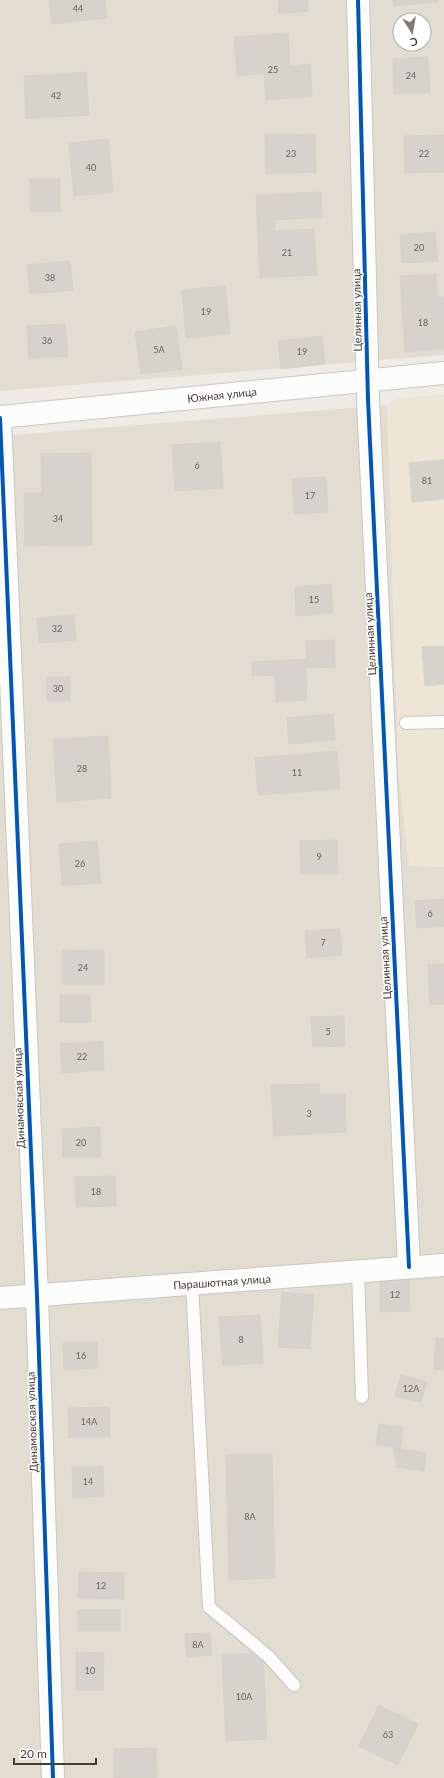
<svg xmlns="http://www.w3.org/2000/svg" width="444" height="1778" font-family="Lato,sans-serif">
<style>
.residential{fill:#e3ddd1;fill-rule:evenodd}
.education{fill:#ede6d6}
.building{fill:#d6d2cc;stroke:#d6d2cb}
.lines{fill:none;stroke-linecap:round;stroke-linejoin:round}
.lane-casing{stroke:#cac7c1;stroke-width:14}
.street-casing{stroke:#cac7c1;stroke-width:24}
.lane{stroke:#fcfcfb;stroke-width:12}
.street{stroke:#fcfcfb;stroke-width:22}
.cycleway-casing{stroke:#fff;stroke-width:6}
.cycleway{stroke:#0057b8;stroke-width:4}
.labels{text-anchor:middle;stroke-width:3;stroke-linejoin:round;paint-order:stroke}
.number-label{font-size:9px;fill:#6a6359}
.street-label{font-size:11px;fill:#443c31;stroke:#fff}
</style>
<rect width="100%" height="100%" fill="#eeebe5"/>
<g class="residential">
<path d="M0,0h444v355l-444,36zM400,20h24v24h-24z"/>
<polygon points="444,395 444,1778 0,1778 0,436 387,405 400,398"/>
</g>
<polygon class="education" points="444,395 444,867 409,866 398,770 387,405 400,398"/>
<g class="building">
<polygon points="49,0 105,0 107,18 52,24"/>
<polygon points="278,0 308,0 308,11 279,14"/>
<polygon points="393,0 438,0 439,2 394,6"/>
<polygon points="288,33 290,66 310,64 312,96 266,100 264,73 237,76 234,37"/>
<polygon points="428,57 430,93 394,94 393,59"/>
<polygon points="86,72 89,115 26,119 24,76"/>
<polygon points="315,134 316,172 266,174 265,135"/>
<polygon points="444,135 444,172 405,173 404,136"/>
<polygon points="108,139 113,192 74,196 69,143"/>
<rect x="30" y="179" width="30" height="32"/>
<polygon points="321,192 322,217 275,220 275,231 314,229 317,275 260,278 256,195"/>
<polygon points="435,232 438,261 402,263 400,235"/>
<polygon points="70,261 73,290 30,294 27,265"/>
<polygon points="436,274 437,297 444,297 444,349 405,352 400,276"/>
<polygon points="225,286 230,334 186,338 182,290"/>
<polygon points="65,324 68,356 29,359 27,326"/>
<polygon points="176,326 182,369 141,374 135,332"/>
<polygon points="322,336 325,364 281,369 278,341"/>
<polygon points="220,442 223,488 175,491 172,445"/>
<polygon points="91,453 92,545 25,546 24,493 42,493 41,454"/>
<polygon points="444,460 444,499 412,502 409,463"/>
<polygon points="326,477 328,512 294,514 292,479"/>
<polygon points="331,584 333,613 296,616 295,587"/>
<polygon points="74,615 76,640 39,643 37,618"/>
<polygon points="334,640 335,667 306,668 307,700 276,702 275,675 252,676 252,662 307,659 306,641"/>
<polygon points="444,646 444,684 425,686 422,647"/>
<rect x="47" y="677" width="23" height="24"/>
<polygon points="333,714 335,740 289,744 287,718"/>
<polygon points="108,736 111,798 57,802 53,739"/>
<polygon points="337,751 340,789 258,795 255,758"/>
<polygon points="337,840 338,873 301,874 300,841"/>
<polygon points="97,841 101,883 62,886 59,844"/>
<polygon points="444,899 444,926 417,928 415,901"/>
<polygon points="340,929 342,955 307,958 305,931"/>
<polygon points="62,950 104,951 104,984 62,984"/>
<polygon points="428,964 444,964 444,1004 430,1004"/>
<polygon points="60,995 90,995 91,1022 60,1022"/>
<polygon points="344,1016 345,1046 313,1047 311,1017"/>
<polygon points="103,1041 104,1070 62,1073 60,1044"/>
<polygon points="319,1084 320,1095 345,1094 346,1132 274,1136 271,1085"/>
<polygon points="100,1127 101,1157 63,1158 62,1129"/>
<polygon points="115,1176 116,1206 76,1207 75,1177"/>
<polygon points="409,1279 410,1311 380,1312 380,1280"/>
<polygon points="282,1292 314,1295 310,1345 312,1349 278,1347"/>
<polygon points="260,1315 263,1363 223,1366 219,1317"/>
<polygon points="436,1338 444,1339 444,1370 434,1369"/>
<polygon points="97,1342 98,1368 64,1370 63,1343"/>
<polygon points="401,1375 427,1382 421,1402 395,1396"/>
<polygon points="109,1407 110,1437 69,1438 68,1408"/>
<polygon points="379,1424 403,1427 400,1449 426,1453 424,1471 397,1467 393,1447 376,1445"/>
<polygon points="272,1454 275,1578 229,1580 226,1455"/>
<polygon points="103,1466 104,1496 73,1498 72,1467"/>
<polygon points="79,1572 124,1573 124,1599 78,1598"/>
<rect x="78" y="1610" width="42" height="21"/>
<polygon points="210,1633 212,1655 187,1657 185,1634"/>
<polygon points="76,1652 104,1653 103,1690 76,1690"/>
<polygon points="263,1653 267,1739 226,1741 222,1655"/>
<polygon points="379,1705 418,1724 398,1765 359,1746"/>
<polygon points="156,1748 157,1778 114,1778 114,1749"/>
</g>
<g class="lines">
<defs>
<g id="lane">
<polyline points="406,723 444,722"/>
<polyline points="358,1271 362,1397"/>
<polyline points="192,1284 209,1607 268,1656 294,1685"/>
</g>
<g id="street">
<polyline points="358,0 368,400 409,1267"/>
<polyline points="0,417 444,373"/>
<polyline points="0,418 37,1296 53,1778"/>
<polyline points="0,1298 444,1265"/>
</g>
</defs>
<use href="#lane" class="lane-casing"/>
<use href="#street" class="street-casing"/>
<use href="#lane" class="lane"/>
<use href="#street" class="street"/>
<defs>
<g id="cycleway">
<polyline points="358,0 368,400 409,1267"/>
<polyline points="0,418 37,1296 53,1778"/>
</g>
</defs>
<use href="#cycleway" class="cycleway-casing"/>
<use href="#cycleway" class="cycleway"/>
</g>
<g class="labels">
<g class="number-label">
<text x="78" y="12">44</text>
<text x="273" y="73">25</text>
<text x="411" y="79">24</text>
<text x="56" y="99">42</text>
<text x="291" y="157">23</text>
<text x="424" y="157">22</text>
<text x="91" y="171">40</text>
<text x="419" y="251">20</text>
<text x="287" y="256">21</text>
<text x="50" y="281">38</text>
<text x="206" y="315">19</text>
<text x="423" y="326">18</text>
<text x="47" y="344">36</text>
<text x="159" y="353">5А</text>
<text x="302" y="355">19</text>
<text x="197" y="469">6</text>
<text x="427" y="484">81</text>
<text x="310" y="499">17</text>
<text x="58" y="522">34</text>
<text x="314" y="603">15</text>
<text x="57" y="632">32</text>
<text x="58" y="692">30</text>
<text x="82" y="772">28</text>
<text x="297" y="776">11</text>
<text x="319" y="860">9</text>
<text x="80" y="867">26</text>
<text x="430" y="917">6</text>
<text x="323" y="946">7</text>
<text x="83" y="971">24</text>
<text x="328" y="1035">5</text>
<text x="82" y="1060">22</text>
<text x="309" y="1117">3</text>
<text x="81" y="1146">20</text>
<text x="96" y="1195">18</text>
<text x="395" y="1298">12</text>
<text x="241" y="1343">8</text>
<text x="81" y="1359">16</text>
<text x="411" y="1392">12А</text>
<text x="89" y="1425">14А</text>
<text x="88" y="1485">14</text>
<text x="250" y="1520">8А</text>
<text x="101" y="1589">12</text>
<text x="198" y="1648">8А</text>
<text x="90" y="1674">10</text>
<text x="244" y="1700">10А</text>
<text x="388" y="1738">63</text>
</g>
<g class="street-label">
<text transform="translate(357 310) rotate(-91)" y="4">Целинная улица</text>
<text transform="translate(222 395) rotate(-6)" y="4">Южная улица</text>
<text transform="translate(370 634) rotate(-93)" y="4">Целинная улица</text>
<text transform="translate(385 958) rotate(-93)" y="4">Целинная улица</text>
<text transform="translate(19 1098) rotate(-92)" y="4">Динамовская улица</text>
<text transform="translate(222 1282) rotate(-4)" y="4">Парашютная улица</text>
<text transform="translate(32 1422) rotate(-92)" y="4">Динамовская улица</text>
</g>
</g>
<g transform="translate(412 32) rotate(169)"><circle r="19" fill="#ffffff" stroke="#b4b1ad"/>
<path d="M0-3L7 15L0 10L-7 15Z" fill="#807970"/>
<text y="-6" font-size="11" font-weight="bold" text-anchor="middle" fill="#443c31">С</text>
</g>
<path d="M14 1758v6h82v-6" fill="none" stroke="#443c31" stroke-width="2"/>
<text x="20" y="1758" font-size="12" fill="#443c31" stroke="#ffffff" stroke-width="3" paint-order="stroke">20 m</text>
</svg>
